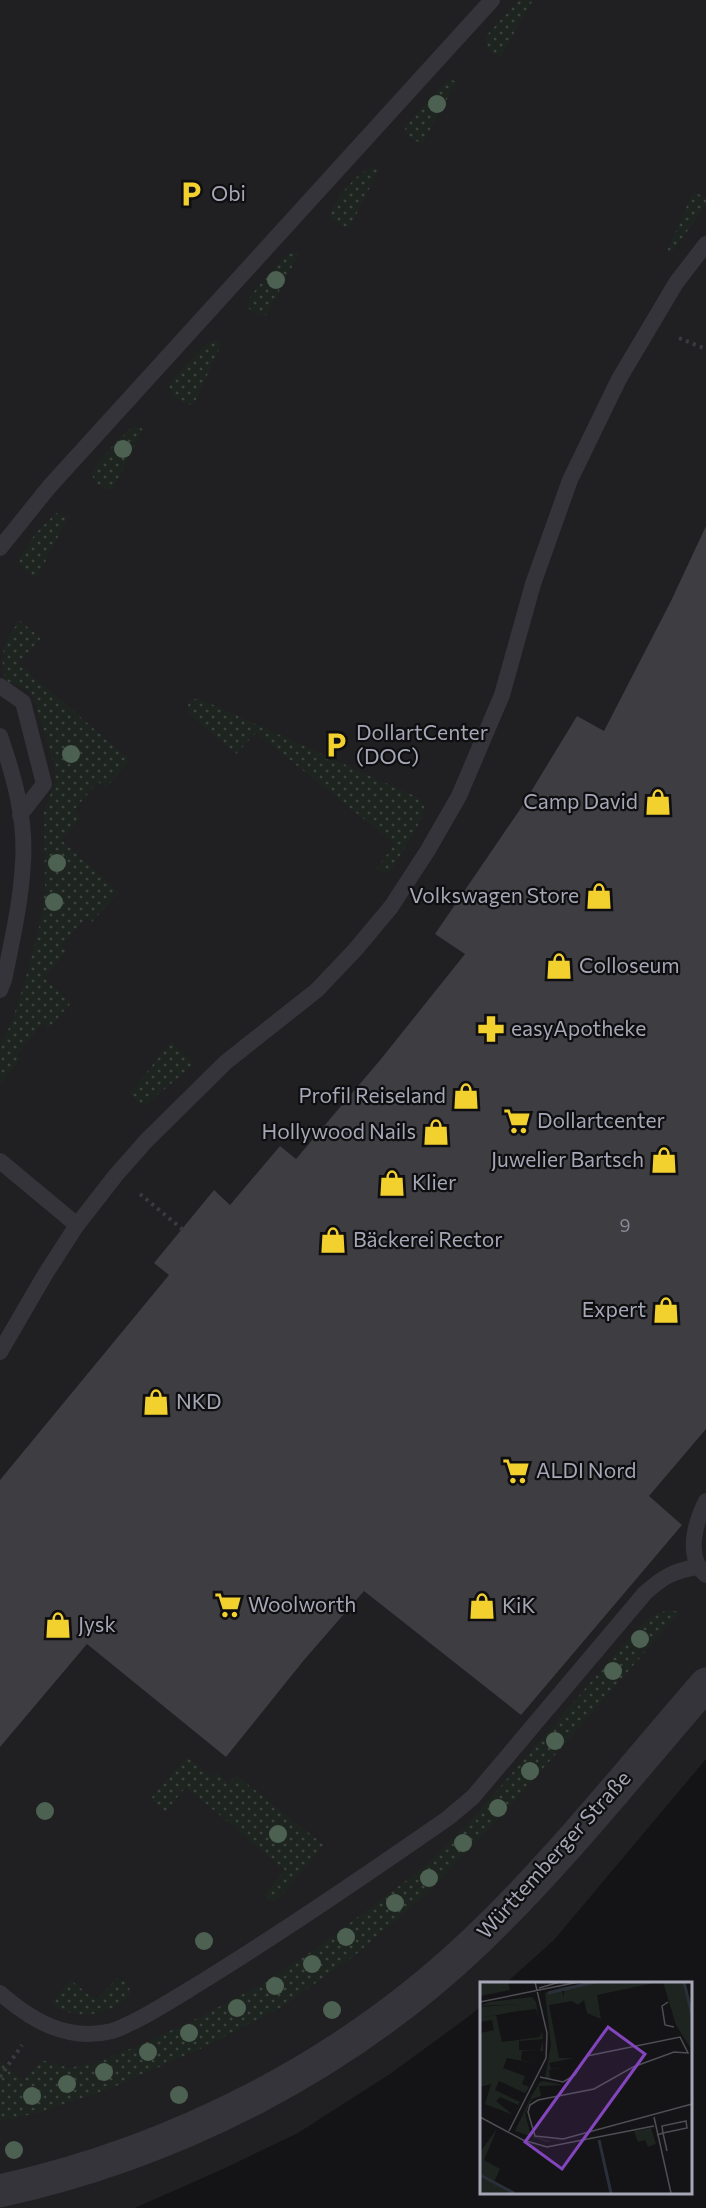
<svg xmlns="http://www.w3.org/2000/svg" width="706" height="2208" font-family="Commissioner,sans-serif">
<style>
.built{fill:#201f22}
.grass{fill:url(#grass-dots)}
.building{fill:#3e3d42}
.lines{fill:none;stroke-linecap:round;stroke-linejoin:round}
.path{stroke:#3a3b41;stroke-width:4;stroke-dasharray:3 4.5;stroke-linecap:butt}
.service{stroke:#34343a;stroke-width:16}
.minor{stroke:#34343a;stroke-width:33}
.tree{fill:#4d6152}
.labels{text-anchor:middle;stroke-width:4.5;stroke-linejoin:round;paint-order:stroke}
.number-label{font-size:18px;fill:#8b8c99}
.poi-label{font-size:21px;fill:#a5a7b6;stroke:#0f0e10;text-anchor:start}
.street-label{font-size:21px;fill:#a5a7b6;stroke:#0f0e10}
.inset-river{fill:none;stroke:#2a3039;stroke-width:3}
.inset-road{fill:none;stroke:#4e4e55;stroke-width:1.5}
.view{fill:#8345bd;fill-opacity:0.15;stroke:#8345bd;stroke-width:3}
.inset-edge{fill:none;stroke:#a5a7b6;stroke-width:3}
</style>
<defs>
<pattern id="grass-dots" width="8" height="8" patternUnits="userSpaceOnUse" patternTransform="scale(1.5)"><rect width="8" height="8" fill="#1e2520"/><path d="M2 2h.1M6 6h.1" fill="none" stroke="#3c423e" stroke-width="1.8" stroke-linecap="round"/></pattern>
</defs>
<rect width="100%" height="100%" fill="#141315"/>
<polygon class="built" points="0,0 706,0 706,1759 554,1940 506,1983 481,1983 481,2006 472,2014 390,2074 298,2133 223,2169 135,2208 0,2208"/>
<g class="grass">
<polygon points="519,0 533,0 501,56 490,52 485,42 487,35"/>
<path d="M450,80l7,1 -35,63c-8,-5 -17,-7 -17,-17l40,-45z"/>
<path d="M372,168l7,1 -30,60 -15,-8 -4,-4c0,-13 29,-48 42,-49z"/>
<polygon points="693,192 703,196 706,200 706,205 673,251 670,252 667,251"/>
<polygon points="296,252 299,254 265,317 251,311 247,306 251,295 284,257 290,253"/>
<polygon points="215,340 222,343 193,406 174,397 169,387 171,381 202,347"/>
<path d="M134,426l9,3 -31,62c-5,-3 -17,-6 -19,-13 -3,-12 32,-45 41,-52z"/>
<path d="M56,513l12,4 -31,61c-9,-5 -16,-8 -18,-19l16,-25z"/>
<path d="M20,621l21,17 -23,25 112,97 -24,28 -8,-6 -24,28 7,7 -20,23 58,52 -27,30 -6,-4 -25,28 6,5 -23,27 27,25 -23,26 -6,-5 -25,31 4,4 -21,26v-39l11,-22 14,-43 14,-53 6,-42 -1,-75 11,-28v-15l-22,-72 -8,-8 -20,-7c-5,-27 -3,-39 15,-60z"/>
<polygon points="198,698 419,798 424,806 424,815 390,872 386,873 376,869 395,844 256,733 236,754 189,714 188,705 191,701"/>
<polygon points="171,1042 191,1060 192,1066 147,1104 140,1104 129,1094"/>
<polygon points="667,1610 680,1612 505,1812 423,1897 354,1956 282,2007 200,2049 109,2089 37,2113 0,2121 0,2061 23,2080 42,2060 69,2068 97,2062 142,2044 200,2017 262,1984 314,1950 424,1867 468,1824 640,1625 652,1616"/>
<polygon points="187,1757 211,1776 217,1773 229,1783 236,1775 324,1845 281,1896 272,1902 264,1895 285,1870 186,1787 165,1812 154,1802 152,1797"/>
<path d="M117,1978c9,3 13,7 13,16 -20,23 -56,28 -79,9l20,-23 20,17 7,1z"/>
</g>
<polygon class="building" points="706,526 706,1429 649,1496 682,1525 521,1715 364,1591 304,1660 226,1757 87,1644 0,1747 0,1480 169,1275 154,1263 214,1190 230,1205 280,1146 296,1159 381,1059 465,954 435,934 521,808 577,716 604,731 671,601"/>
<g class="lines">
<g class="path">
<polyline points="679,338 706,349"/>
<polyline points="140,1194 182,1229"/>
<polyline points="0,2077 22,2045"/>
</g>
<g class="service">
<polyline points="0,548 49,487 492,0"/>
<polyline points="0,686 23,702 44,784 20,815"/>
<path d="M0,736c14,40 26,83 23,126 -2,40 -11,79 -19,118l-4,10"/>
<polyline points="0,1161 77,1225"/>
<polyline points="0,1352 46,1273 77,1225 116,1175 146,1141 226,1062 317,990 355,950 391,907 428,850 459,796 502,695 533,584 570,480 619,379 676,283 706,244"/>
<path d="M706,1501c-11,22 -21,56 0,74"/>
<path d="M0,1993c32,28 68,49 112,38 7,-2 14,-6 21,-9 26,-13 50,-29 75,-44 82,-51 161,-105 240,-160l25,-21 172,-204c18,-16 28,-22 52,-26"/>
</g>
<path class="minor" d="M0,2191c176,-39 345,-125 476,-250 82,-78 155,-171 230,-257"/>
</g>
<g class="tree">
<circle cx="437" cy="104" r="9"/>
<circle cx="276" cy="280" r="9"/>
<circle cx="123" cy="449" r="9"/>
<circle cx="71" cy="754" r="9"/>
<circle cx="57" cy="863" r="9"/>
<circle cx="54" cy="902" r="9"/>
<circle cx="640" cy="1639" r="9"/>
<circle cx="613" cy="1671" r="9"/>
<circle cx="555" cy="1741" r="9"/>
<circle cx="530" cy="1771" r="9"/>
<circle cx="498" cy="1808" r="9"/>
<circle cx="45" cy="1811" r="9"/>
<circle cx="278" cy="1834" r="9"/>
<circle cx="463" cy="1843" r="9"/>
<circle cx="429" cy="1878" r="9"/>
<circle cx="395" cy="1903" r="9"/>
<circle cx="346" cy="1937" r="9"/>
<circle cx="204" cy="1941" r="9"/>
<circle cx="312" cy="1964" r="9"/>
<circle cx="275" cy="1986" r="9"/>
<circle cx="237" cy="2008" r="9"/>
<circle cx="332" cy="2010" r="9"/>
<circle cx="189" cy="2033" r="9"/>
<circle cx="148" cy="2052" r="9"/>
<circle cx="104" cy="2072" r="9"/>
<circle cx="67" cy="2084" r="9"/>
<circle cx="179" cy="2095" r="9"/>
<circle cx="32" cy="2096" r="9"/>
<circle cx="14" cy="2150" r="9"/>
</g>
<defs>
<symbol id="parking-bare" viewBox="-9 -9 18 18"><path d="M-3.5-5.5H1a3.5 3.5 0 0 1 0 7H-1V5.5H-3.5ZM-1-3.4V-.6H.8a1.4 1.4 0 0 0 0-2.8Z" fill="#f2d12e" stroke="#0f0e10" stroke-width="2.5" paint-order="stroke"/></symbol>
<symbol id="shop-bare" viewBox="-9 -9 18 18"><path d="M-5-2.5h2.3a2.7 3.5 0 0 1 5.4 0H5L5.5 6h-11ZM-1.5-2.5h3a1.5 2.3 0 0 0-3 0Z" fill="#f2d12e" stroke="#0f0e10" stroke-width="2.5" paint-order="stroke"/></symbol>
<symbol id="pharmacy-bare" viewBox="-9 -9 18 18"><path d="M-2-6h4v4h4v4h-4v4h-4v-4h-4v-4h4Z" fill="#f2d12e" stroke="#0f0e10" stroke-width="2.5" paint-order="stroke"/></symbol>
<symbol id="supermarket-bare" viewBox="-9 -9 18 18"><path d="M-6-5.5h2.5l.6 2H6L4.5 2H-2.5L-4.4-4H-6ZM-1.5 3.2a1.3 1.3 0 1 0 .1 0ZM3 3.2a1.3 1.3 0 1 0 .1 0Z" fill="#f2d12e" stroke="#0f0e10" stroke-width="2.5" paint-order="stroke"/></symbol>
</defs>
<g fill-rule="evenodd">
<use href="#parking-bare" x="172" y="175" width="38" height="38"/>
<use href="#parking-bare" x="317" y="726" width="38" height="38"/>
<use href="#shop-bare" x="639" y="783" width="38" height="38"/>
<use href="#shop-bare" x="580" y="877" width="38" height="38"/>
<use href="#shop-bare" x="540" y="947" width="38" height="38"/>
<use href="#pharmacy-bare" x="472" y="1010" width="38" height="38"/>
<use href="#shop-bare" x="447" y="1077" width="38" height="38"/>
<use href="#supermarket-bare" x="498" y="1102" width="38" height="38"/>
<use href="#shop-bare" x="417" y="1113" width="38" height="38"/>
<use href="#shop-bare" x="645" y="1141" width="38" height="38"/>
<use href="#shop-bare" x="373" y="1164" width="38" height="38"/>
<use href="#shop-bare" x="314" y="1221" width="38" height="38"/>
<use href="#shop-bare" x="647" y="1291" width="38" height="38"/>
<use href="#shop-bare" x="137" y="1383" width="38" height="38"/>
<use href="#supermarket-bare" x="497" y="1452" width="38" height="38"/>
<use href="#supermarket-bare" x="209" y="1586" width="38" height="38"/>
<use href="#shop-bare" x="463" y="1587" width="38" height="38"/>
<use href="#shop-bare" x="39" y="1606" width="38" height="38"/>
</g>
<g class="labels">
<g class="number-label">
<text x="625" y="1232">9</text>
</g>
<g class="poi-label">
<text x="211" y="201">Obi</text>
<text x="356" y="740">DollartCenter<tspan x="356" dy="24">(DOC)</tspan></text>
<text x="638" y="809" text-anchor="end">Camp David</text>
<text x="579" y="903" text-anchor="end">Volkswagen Store</text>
<text x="579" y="973">Colloseum</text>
<text x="511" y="1036">easyApotheke</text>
<text x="446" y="1103" text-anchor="end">Profil Reiseland</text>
<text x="537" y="1128">Dollartcenter</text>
<text x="416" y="1139" text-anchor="end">Hollywood Nails</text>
<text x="644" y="1167" text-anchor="end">Juwelier Bartsch</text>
<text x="412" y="1190">Klier</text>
<text x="353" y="1247">Bäckerei Rector</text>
<text x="646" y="1317" text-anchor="end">Expert</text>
<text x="176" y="1409">NKD</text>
<text x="536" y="1478">ALDI Nord</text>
<text x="248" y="1612">Woolworth</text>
<text x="502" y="1613">KiK</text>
<text x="78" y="1632">Jysk</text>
</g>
<g class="street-label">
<text transform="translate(554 1855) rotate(-48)" y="7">Württemberger Straße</text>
</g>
</g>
<g transform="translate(480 1982)">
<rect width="212" height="212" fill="#141315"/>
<path d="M112,0l-31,7 3,8v-8l33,-7h62l-62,13 4,24 -14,-6 -3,-13 -6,5 -6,-4 -23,4 10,53h15l-25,5 2,6 18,-3 -20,4 1,8h-5l6,-33 -6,-52 18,-6zM183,0h20l5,19 -2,-19 5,27v40l-15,-24zM52,15l4,5 3,18 -3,-11 -18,2 1,-7 -39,2 9,-4zM16,33l6,27 38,-5 2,-6 1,8 -24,2v9l21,1 3,-10v10h-21l-1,9 18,4 -32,-6 -4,10 22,8 -3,8 7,3 -4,6 -26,-12 -4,9 25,12 -2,3 -18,-8 -4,4 17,14 -28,-11 6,-20 -11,3v-54l14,-3 -2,-10 -12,2v-4zM63,99l20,4 -24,1 2,10 -9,3 -7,14 6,23 20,5 32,-4 -36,5 -32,-11 17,-36 8,-13zM171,146l5,16 -8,3 -3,-7 -7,2 -4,-11zM17,147l-13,31 16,9 -6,13 -14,-7v-23z" fill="#1e2520"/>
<path d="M28,0l2,8 -30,6v-12zM39,22l-1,7 -38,7v-11zM0,193l14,7 20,11h-34z" fill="#1e2520"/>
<path class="inset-river" d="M204,0l8,33M68,11l47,-11M119,158l12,53M0,193l34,18"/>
<path class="inset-road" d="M59,6l21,-6M0,20l99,-20M188,20l-6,4 3,19 9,2M60,95l23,5 12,-7 12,-19 93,-19 8,16 -14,-1 -41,15 -39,22 -56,11 -8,5 -2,7 7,24 28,3 129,-35M0,135l43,23 24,7 107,-21M174,135l17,76M29,149l37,-73 1,-25 -12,-51M177,153l6,-2 24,-5 -1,-7 -24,5 1,7 4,18"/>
<path class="view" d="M128,45l37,27 -83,115 -37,-27z"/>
<rect width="212" height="212" class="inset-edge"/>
</g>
</svg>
